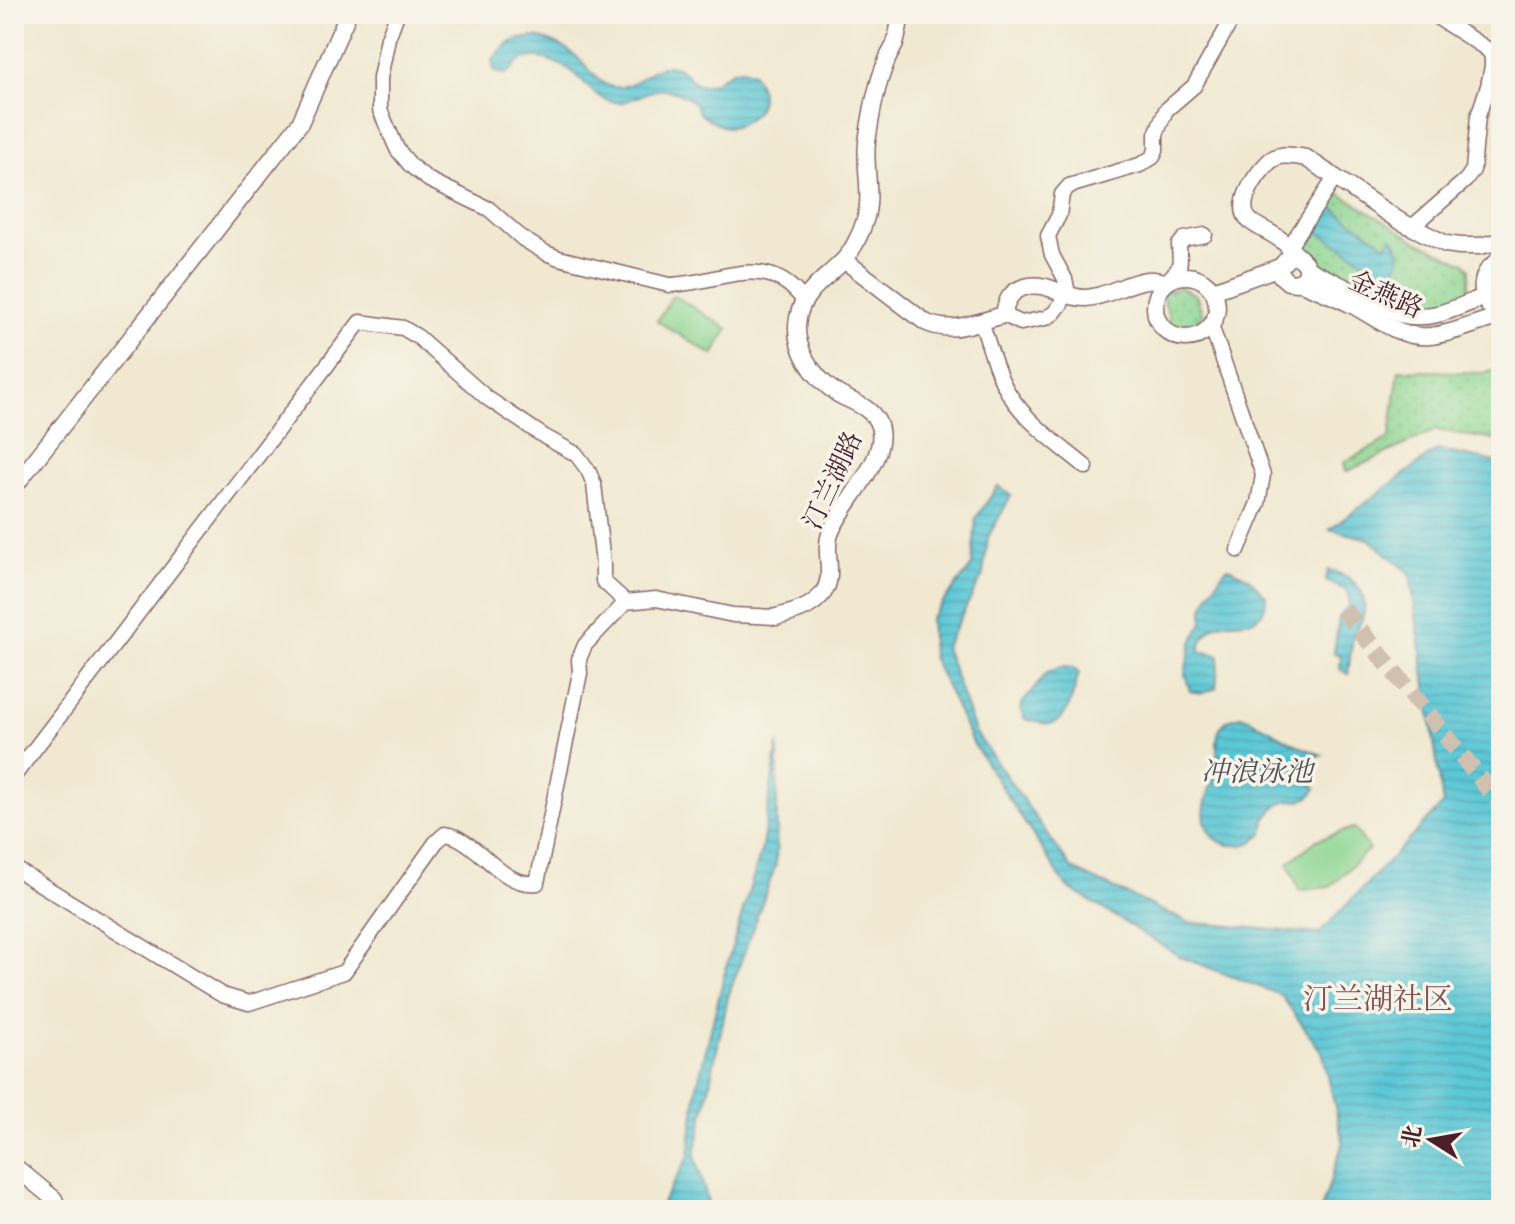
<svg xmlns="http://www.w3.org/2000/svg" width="1515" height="1224" font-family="'Libre Caslon Text','Noto Serif SC',serif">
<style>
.grass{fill:url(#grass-dots);stroke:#6b7a5e;stroke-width:2}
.pitch{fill:#8cd692;stroke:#6b7a5e;stroke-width:2}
.water{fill:url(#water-rules);stroke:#537380;stroke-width:2}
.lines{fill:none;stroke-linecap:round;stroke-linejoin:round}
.secondary-tunnel{stroke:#cfc0af;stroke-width:18;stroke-dasharray:18 9;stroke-linecap:butt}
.minor-casing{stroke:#846565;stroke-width:17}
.tertiary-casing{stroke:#846565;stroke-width:19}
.minor{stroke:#fff;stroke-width:14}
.tertiary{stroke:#fff;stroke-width:16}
.labels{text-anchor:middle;stroke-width:7;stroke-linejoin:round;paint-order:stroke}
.street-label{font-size:26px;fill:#4a1f2b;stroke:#f7f3e8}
.water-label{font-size:28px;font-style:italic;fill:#4f515e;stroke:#f7f3e8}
.quarter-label{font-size:30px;fill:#7f5157;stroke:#f7f3e8}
</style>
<defs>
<pattern id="grass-dots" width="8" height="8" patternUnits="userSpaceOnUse" patternTransform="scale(2)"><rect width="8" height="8" fill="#8cd692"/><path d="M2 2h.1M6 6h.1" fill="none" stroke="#7ab77e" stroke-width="1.8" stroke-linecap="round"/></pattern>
<pattern id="water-rules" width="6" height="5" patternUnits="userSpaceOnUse" patternTransform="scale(2)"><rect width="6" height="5" fill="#5cc7d6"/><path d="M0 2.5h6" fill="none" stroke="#52aab8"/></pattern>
</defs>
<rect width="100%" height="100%" fill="#f7f3e8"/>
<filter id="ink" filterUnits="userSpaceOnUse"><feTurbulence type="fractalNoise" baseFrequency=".0125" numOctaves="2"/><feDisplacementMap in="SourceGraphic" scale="16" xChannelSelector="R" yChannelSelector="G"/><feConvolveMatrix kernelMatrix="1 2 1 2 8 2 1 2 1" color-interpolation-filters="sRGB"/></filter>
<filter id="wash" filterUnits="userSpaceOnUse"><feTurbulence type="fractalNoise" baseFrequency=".006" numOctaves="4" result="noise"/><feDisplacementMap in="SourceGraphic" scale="32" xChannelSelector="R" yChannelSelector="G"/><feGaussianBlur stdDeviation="1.8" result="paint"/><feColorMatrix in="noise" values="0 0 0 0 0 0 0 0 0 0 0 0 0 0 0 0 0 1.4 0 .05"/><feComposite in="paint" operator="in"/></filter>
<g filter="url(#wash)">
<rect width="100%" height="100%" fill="#f0e8d0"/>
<g class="grass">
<polygon points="1339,193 1415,240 1457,260 1465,262 1470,269 1468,296 1463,302 1417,312 1399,306 1314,259 1305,248 1301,238 1331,195"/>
<polygon points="1180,287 1196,295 1203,315 1193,328 1173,332 1162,293"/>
<polygon points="1501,367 1501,441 1436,430 1346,472 1344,462 1374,447 1390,437 1399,370 1483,373"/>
</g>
<g class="pitch">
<polygon points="673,295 728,329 713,355 657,321"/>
<polygon points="1354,828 1369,849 1330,887 1299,890 1288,863 1317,840"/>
</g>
<g class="water">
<path d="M536,37c17,4 32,11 44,23 11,9 18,25 33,27 22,2 32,-16 51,-21 19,-4 22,15 37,19 15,3 25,-16 40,-16 4,0 8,3 12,4 4,7 8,15 8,23 0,18 -22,34 -39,30 -6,-2 -17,-8 -21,-12 -7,-6 -1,-5 -7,-11 -6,-6 -19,-12 -27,-13 -21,-4 -36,18 -58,11 -13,-4 -20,-13 -28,-22 -12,-13 -45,-28 -61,-18 -5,3 -9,9 -13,13l-12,-2 -3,-10c13,-20 22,-23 44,-25z"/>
<path d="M1329,205l57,40 6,-8c18,21 3,47 -25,34l4,-6 -57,-36z"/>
<polygon points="1437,450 1501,463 1501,1210 1321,1210 1343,1142 1323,1054 1281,995 1181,957 1066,886 971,740 932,656 930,618 972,566 976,518 998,486 1011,496 988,537 983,575 945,647 975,732 1072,869 1187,922 1319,934 1443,804 1410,573 1369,539 1330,529"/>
<path d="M1228,567l21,11 17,18c-1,5 0,9 -2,13 -11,28 -52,-8 -65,42l20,4 -3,33 -13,5 -13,-2 -5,-18 7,-31 11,-20v-11l6,-16 12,-20z"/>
<path d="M1328,570c25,6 43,21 34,49 -2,6 -6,11 -8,17 -4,12 -4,26 -6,38l-8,-5 1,-14 -7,-2 5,-35 10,-14v-7l-3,-7 -20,-9z"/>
<path d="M1060,667l13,1 6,5c-5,15 -9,47 -28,51 -8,1 -18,-4 -26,-5l-4,-7 1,-8 24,-30z"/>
<path d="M1240,716l11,4 50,27 21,8c-11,3 -18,7 -21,18l15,15 -5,8 -10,5 -13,-1 -14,8 -9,12 -2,14c-5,4 -10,8 -16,10 -26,6 -46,-10 -42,-37 2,-14 9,-27 12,-41 2,-13 -3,-25 3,-37 5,-9 10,-10 20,-13z"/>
<polygon points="778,743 776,864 728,997 695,1155 710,1210 658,1210 689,1156 697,1086 727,964 762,848"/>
</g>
</g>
<g filter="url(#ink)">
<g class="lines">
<polyline class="secondary-tunnel" points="1343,609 1501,804"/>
<defs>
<g id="minor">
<path d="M397,14l-9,24 -8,40v32l17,39 14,17 18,14 60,29 34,30 23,14 13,5 110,27c50,-1 98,-36 135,16"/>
<polyline points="1412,227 1466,180 1473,170 1478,116 1488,86 1492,66 1492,56 1487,49 1432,14"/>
<polyline points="1289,247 1335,178"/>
<path d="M1166,282c17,-17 14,-14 13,-37l5,-6 21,-4"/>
<polyline points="1004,315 1021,323 1046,318 1054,313 1061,304 1067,288 1065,279 1052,255 1048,236 1059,215 1062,194 1069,186 1140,165 1153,157 1156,150 1156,134 1166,110 1194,86 1235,14"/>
<path d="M981,321c7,20 12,41 21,60 17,37 54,61 84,86"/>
<polyline points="1211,325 1263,475 1258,503 1238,550"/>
<polyline points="14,776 360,322 403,328 418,337 487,398 545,437 576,454 588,470 594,484 603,564 603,581 626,602"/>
<path d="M14,868l208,127 27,8 95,-31 92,-130 9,-8c5,1 9,2 13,4 27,13 46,49 79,45l43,-210 -1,-14 6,-14 41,-43 30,-3 77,16 43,2"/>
</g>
<g id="tertiary">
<path d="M1297,257h-8l-9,10 1,9 7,6 9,1 8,-5c4,-10 2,-14 -6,-21 -7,-5 -11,-12 -18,-17 -10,-8 -23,-12 -32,-20 -14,-15 6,-43 17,-55 10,-13 25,-10 40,-7l92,62 48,24 14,2h20l21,-5"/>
<path d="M844,260l81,62c27,13 51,0 79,-7 2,-14 6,-24 21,-28 21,-7 40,12 61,11 21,-1 41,-16 61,-18 6,-1 13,1 19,2"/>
<path d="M1307,269l93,45c31,8 55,-6 84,-17"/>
<circle cx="1186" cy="307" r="31"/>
<path d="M1299,282c19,8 39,15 57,25 23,13 46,32 74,29 24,-2 47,-14 71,-20"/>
<polyline points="1213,291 1280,267"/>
<path d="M1488,305c-10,-18 -6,-36 13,-45"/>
<polyline points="14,487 300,123 348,14"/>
<path d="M776,617c17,-4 36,-9 47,-24 13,-18 0,-40 7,-59 10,-30 65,-79 47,-113 -8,-15 -25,-19 -39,-27 -24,-16 -46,-46 -40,-76 4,-25 27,-39 44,-56 10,-10 19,-28 23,-42 8,-24 -1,-52 2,-78 4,-27 9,-57 20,-82 2,-6 6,-11 8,-16 3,-10 4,-20 6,-30"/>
<polyline points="14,1166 54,1199 58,1210"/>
</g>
</defs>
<use href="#minor" class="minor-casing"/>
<use href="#tertiary" class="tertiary-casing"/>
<use href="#minor" class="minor"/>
<use href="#tertiary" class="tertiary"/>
</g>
</g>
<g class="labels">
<g class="street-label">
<text transform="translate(1386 294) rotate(24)" y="9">金燕路</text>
<text transform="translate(832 480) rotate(-65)" y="9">汀兰湖路</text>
</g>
<g class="water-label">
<text x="1257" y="781">冲浪泳池</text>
</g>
<g class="quarter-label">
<text x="1378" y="1009">汀兰湖社区</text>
</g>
</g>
<rect width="1515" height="1224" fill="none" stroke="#f7f3e8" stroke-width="48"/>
<g transform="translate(1431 1140) rotate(281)" stroke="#f7f3e8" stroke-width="6" paint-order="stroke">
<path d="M0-6L14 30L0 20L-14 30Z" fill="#4a1f2b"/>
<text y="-12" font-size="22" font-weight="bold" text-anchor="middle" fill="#4a1f2b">北</text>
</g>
</svg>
